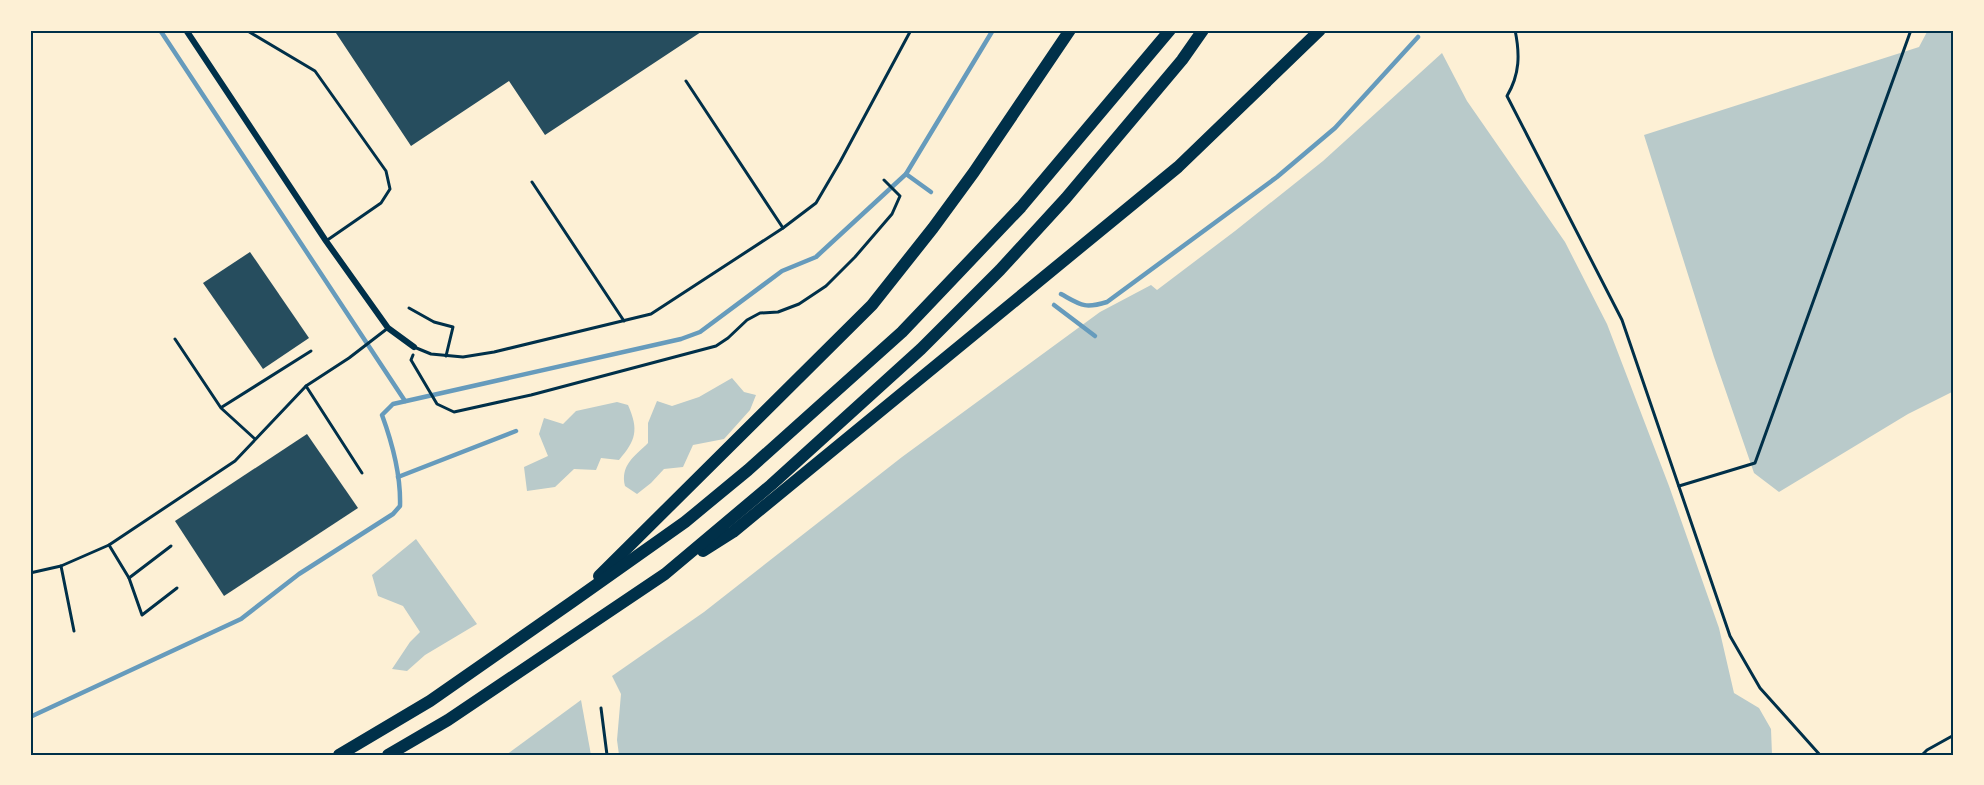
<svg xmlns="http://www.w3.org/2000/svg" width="1984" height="785" font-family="Rubik,sans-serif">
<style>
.green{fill:#b9caca}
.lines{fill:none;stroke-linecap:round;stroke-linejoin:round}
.stream{stroke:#669bbc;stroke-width:4.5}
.building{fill:#264d5e}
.path{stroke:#003049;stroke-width:3}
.service{stroke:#003049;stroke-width:3}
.minor{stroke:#003049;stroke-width:6}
.motorway{stroke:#003049;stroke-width:12}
.neatline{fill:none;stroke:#003049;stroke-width:2}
</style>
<rect width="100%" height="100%" fill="#fdf0d5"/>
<g class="green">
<polygon points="1928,30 1954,30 1954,391 1908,414 1779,492 1754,473 1714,357 1644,135 1919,47"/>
<polygon points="1442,53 1467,101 1565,242 1607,324 1669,486 1719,628 1734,693 1759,708 1771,729 1772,755 619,755 617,740 621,694 612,676 704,612 902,457 1100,312 1151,285 1157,290 1235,231 1323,161"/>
<path d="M732,378l12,14 12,3 -6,15 -26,29 -31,6 -10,22 -19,2 -13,14 -14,11 -12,-8c-5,-21 10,-30 23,-43v-20l9,-22 15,5 27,-9z"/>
<path d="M617,402l11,3c11,25 8,35 -9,55l-18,-2 -5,12 -22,-1 -19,18 -28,4 -3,-24 24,-11 -9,-22 5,-16 19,6 13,-13z"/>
<polygon points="416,539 477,624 425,655 407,671 392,669 410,642 420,632 403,606 378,596 372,575"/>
<polygon points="581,700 591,755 506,755"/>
</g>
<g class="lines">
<g class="stream">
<polyline points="160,30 405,401"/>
<polyline points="906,174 931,192"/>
<path d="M1061,294c20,11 23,15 46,8l170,-125 58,-49 83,-91"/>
<polyline points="1054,305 1095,336"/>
<polyline points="398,477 516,431"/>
<path d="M30,717l211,-98 58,-45 94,-60 7,-8c1,-31 -7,-61 -18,-91l11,-11 288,-65 19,-7 82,-61 34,-14 90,-83 87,-144"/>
</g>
</g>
<g class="building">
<polygon points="334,30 704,30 545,135 509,81 411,146"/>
<polygon points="250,252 309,338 263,369 203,283"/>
<polygon points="307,434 358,508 224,596 175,521"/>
</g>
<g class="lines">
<g class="path">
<path d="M1515,30c5,24 5,44 -8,66l115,224 108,316 30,52 60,67"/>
<polyline points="413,355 411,360 437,404 454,412 531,395 716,346 728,338 747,320 760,313 778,312 799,304 826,286 855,257 892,214 900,196 884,180"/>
<polyline points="1679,486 1755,463 1911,30"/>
<polyline points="601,708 607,755"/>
<polyline points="1922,755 1927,750 1954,735"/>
</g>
<g class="service">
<polyline points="246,30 315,71 386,171 390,189 381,203 326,241"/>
<polyline points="686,81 783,228"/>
<polyline points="532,182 624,321"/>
<polyline points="409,308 434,322 453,327 446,356"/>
<polyline points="175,339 221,408 255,439"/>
<polyline points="414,347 431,354 463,357 494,352 651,314 783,228 816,203 840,162 911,30"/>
<polyline points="306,386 362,473"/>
<polyline points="222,407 311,351"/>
<polyline points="109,545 129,578 142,615 177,588"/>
<polyline points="61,566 74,631"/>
<polyline points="30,573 61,566 109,545 235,461 306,386 349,358 388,328"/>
<polyline points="129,578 171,546"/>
</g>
<polyline class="minor" points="186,30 326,241 388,328 414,347"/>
<g class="motorway">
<polyline points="703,551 733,532 1178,167 1320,30"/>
<polyline points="599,576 872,305 933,228 974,172 1070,30"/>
<polyline points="339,755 430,701 572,602 685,522 748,470 902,332 1021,207 1170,30"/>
<polyline points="388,755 448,720 665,574 771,485 921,349 1000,270 1066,198 1182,60 1203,30"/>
</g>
</g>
<rect width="1984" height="785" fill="none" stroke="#fdf0d5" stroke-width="63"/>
<rect x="32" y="32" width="1920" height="722" class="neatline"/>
</svg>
